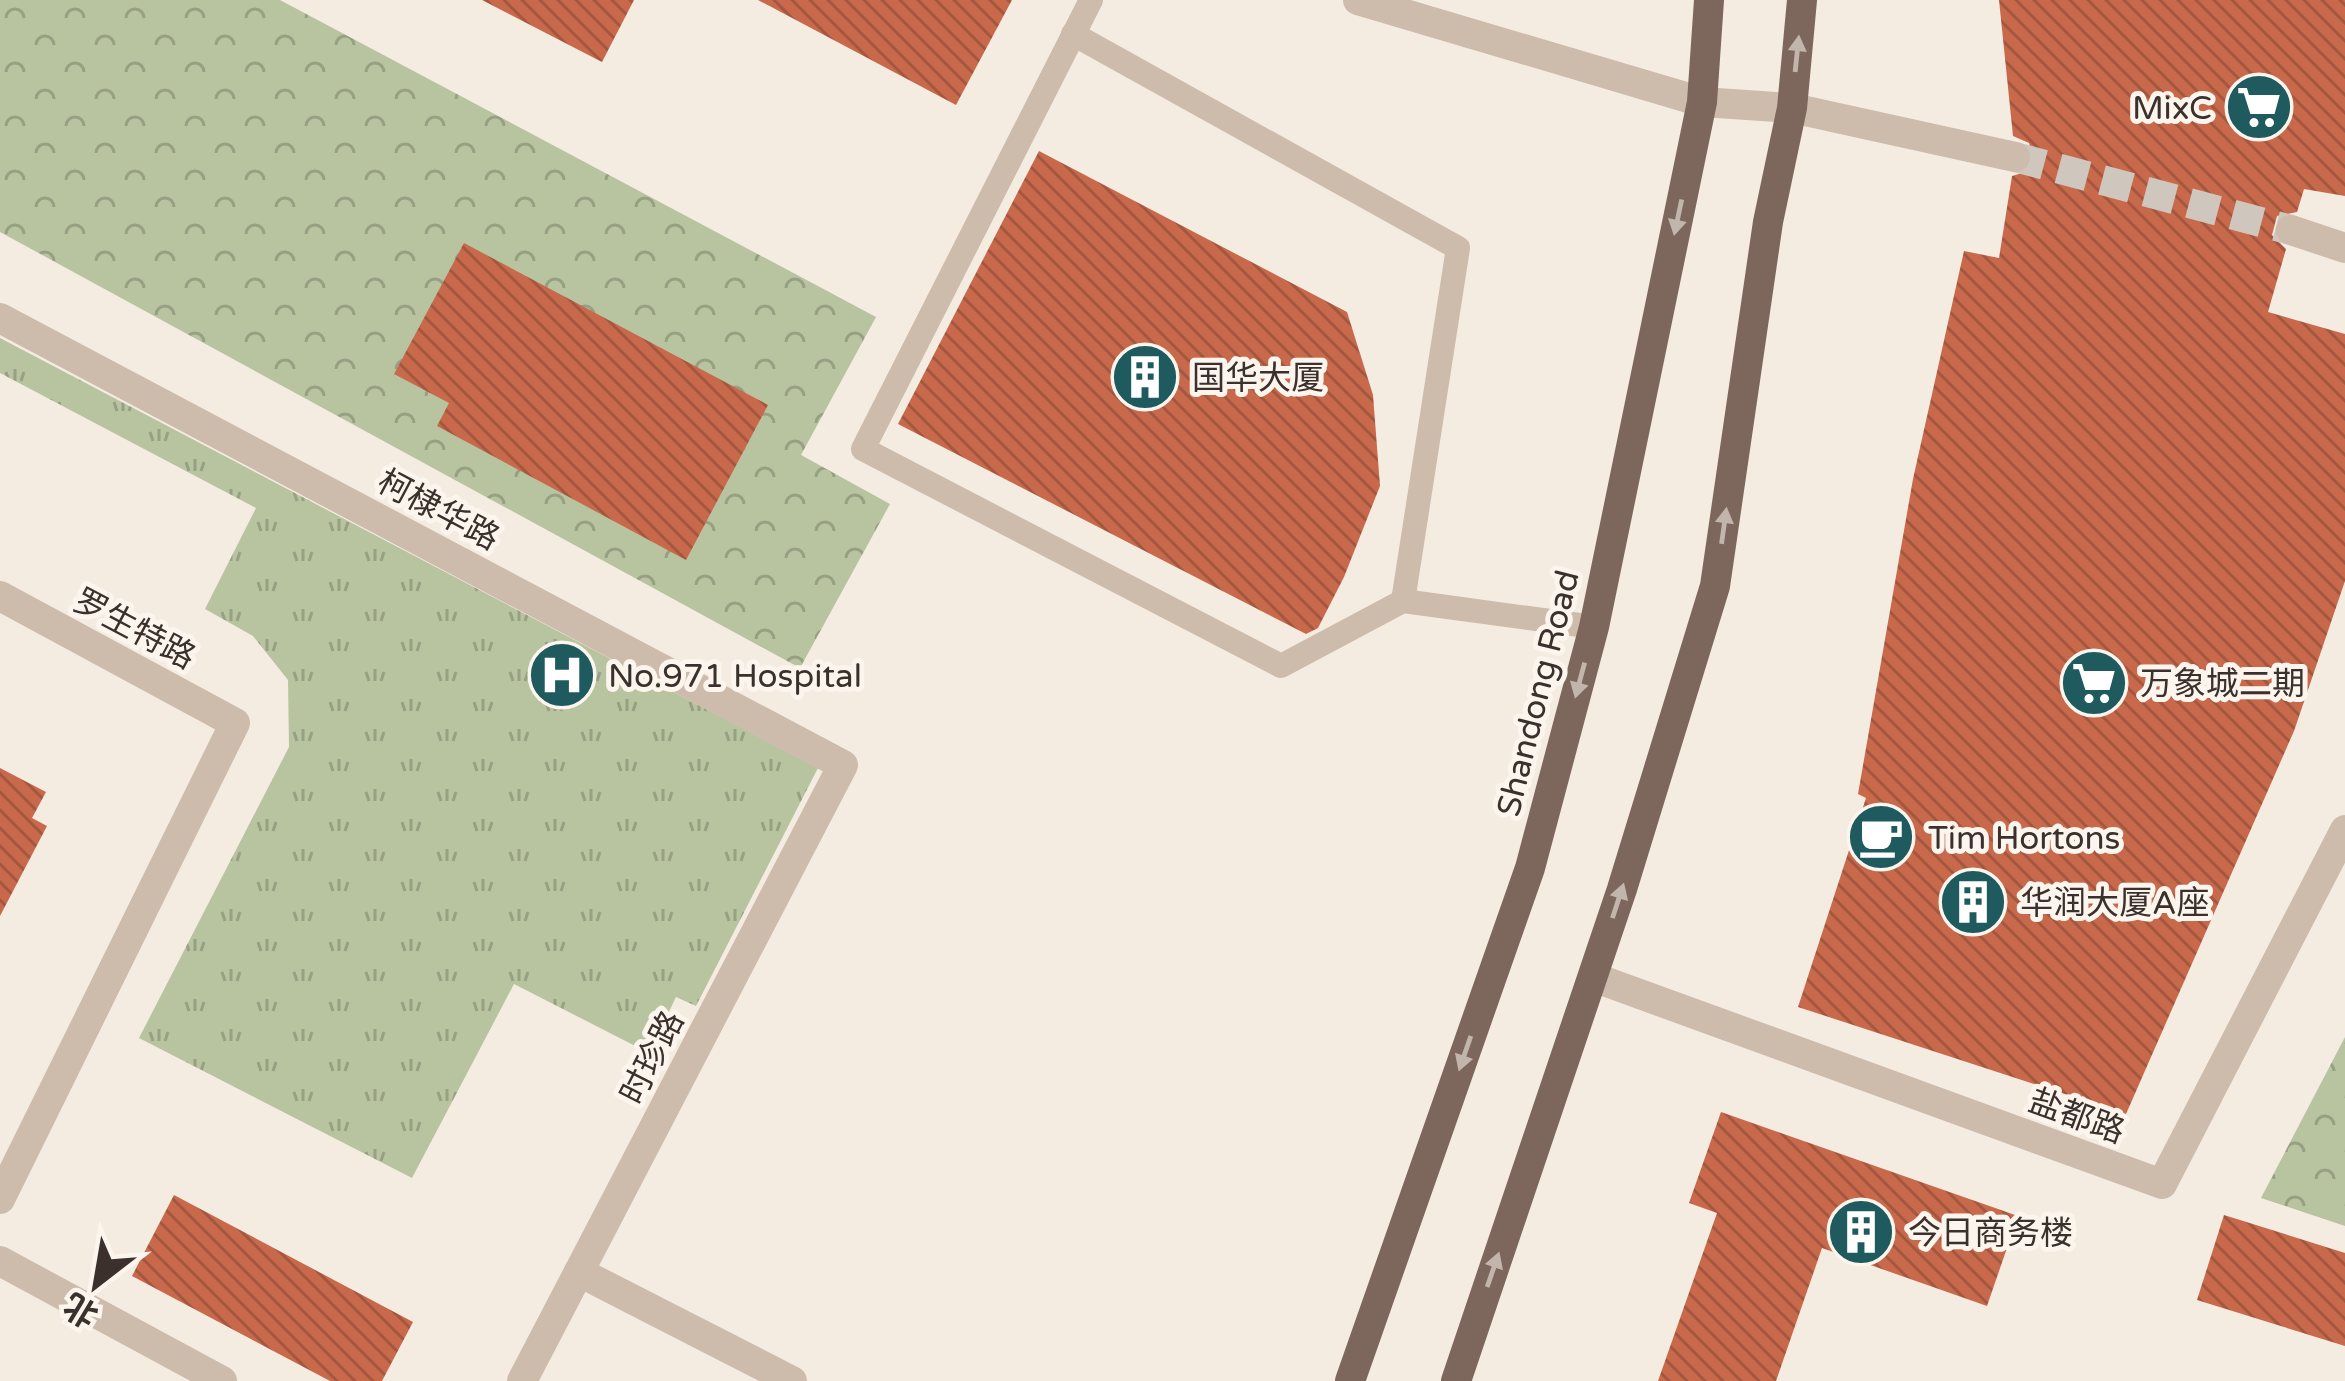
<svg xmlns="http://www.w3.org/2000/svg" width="2345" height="1381" font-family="'Varela Round','Noto Sans SC',sans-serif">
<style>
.grass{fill:url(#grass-tufts)}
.forest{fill:url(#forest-crowns)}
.building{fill:url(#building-back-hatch)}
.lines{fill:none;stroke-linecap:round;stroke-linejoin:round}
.minor-tunnel{stroke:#cfc6bd;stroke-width:30;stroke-dasharray:30 15;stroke-linecap:butt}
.service{stroke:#cdbbac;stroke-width:24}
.minor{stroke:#cdbbac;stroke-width:30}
.tertiary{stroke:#cdbbac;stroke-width:30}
.primary{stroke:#7d675c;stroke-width:30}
.oneway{fill:#c2b5ac}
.labels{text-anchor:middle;stroke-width:10;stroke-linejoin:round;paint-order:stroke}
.poi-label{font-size:33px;fill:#3b302b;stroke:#fbf5ee;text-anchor:start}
.street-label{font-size:33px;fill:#3b302b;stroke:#fbf5ee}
</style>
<defs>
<pattern id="grass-tufts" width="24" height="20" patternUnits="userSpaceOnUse" patternTransform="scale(3)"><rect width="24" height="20" fill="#b8c4a0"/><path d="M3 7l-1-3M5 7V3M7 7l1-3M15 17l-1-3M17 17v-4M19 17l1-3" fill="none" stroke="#97a083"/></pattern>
<pattern id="forest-crowns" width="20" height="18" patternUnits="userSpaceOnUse" patternTransform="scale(3)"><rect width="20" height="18" fill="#b8c4a0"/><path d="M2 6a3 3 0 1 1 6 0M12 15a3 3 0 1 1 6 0" fill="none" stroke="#97a083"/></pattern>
<pattern id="building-back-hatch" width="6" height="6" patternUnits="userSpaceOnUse" patternTransform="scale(3)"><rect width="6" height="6" fill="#c8694b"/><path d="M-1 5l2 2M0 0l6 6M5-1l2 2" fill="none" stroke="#a4573f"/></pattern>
</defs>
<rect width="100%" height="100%" fill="#f4ebe1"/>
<polygon class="grass" points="0,338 818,768 696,1006 676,997 649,1053 514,984 412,1178 139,1038 289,747 288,680 253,636 205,609 256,508 0,373"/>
<g class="forest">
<polygon points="0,0 280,0 876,317 801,455 890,504 800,668 0,232"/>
<polygon points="2345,1037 2345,1226 2261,1198"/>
</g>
<g class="building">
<polygon points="482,0 634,0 602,62"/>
<polygon points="758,0 1012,0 956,105"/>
<polygon points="1999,0 2345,0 2345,196 2304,189 2297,212 2277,216 2272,235 2286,249 2268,312 2345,334 2345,581 2294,731 2126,1114 1798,1007 1866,798 1858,794 1913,479 1964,251 1999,258 2012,176 2029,171 2034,160 2029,143 2013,136"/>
<polygon points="1039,151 1347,312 1373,395 1380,486 1344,577 1318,628 1306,634 898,424"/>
<polygon points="464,243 768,405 686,560 437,426 449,403 394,374"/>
<polygon points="0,768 46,792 32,818 47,826 0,916"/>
<polygon points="1721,1112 2018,1216 1987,1306 1822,1248 1776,1381 1658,1381 1717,1213 1689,1203"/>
<polygon points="174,1195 413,1322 382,1381 330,1381 132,1276"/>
<polygon points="2224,1215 2345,1253 2345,1346 2197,1300"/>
</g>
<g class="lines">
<polyline class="minor-tunnel" points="2015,157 2291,230"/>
<g class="service">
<polyline points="1091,0 863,449 1281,666 1403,601 1594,627"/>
<polyline points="1073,34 1458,248 1403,601"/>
</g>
<g class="minor">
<polyline points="1792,108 2015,157"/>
<polyline points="2291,230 2345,248"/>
<polyline points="0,318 843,765 522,1381"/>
<polyline points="0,596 235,723 0,1199"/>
<polyline points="1593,977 2162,1184 2345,830"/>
<polyline points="0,1261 222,1381"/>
<polyline points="579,1272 792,1381"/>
</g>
<polyline class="tertiary" points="1358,0 1702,102 1792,108"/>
<g class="primary">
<polyline points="1350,1381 1530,868 1594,627 1702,102 1709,0"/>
<polyline points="1456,1381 1622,889 1715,586 1768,222 1792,108 1802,0"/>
</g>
</g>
<defs><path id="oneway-solid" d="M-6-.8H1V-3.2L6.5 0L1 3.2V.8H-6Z" transform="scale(3)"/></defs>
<g class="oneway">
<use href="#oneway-solid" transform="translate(1797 54) rotate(-84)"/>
<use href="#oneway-solid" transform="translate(1678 217) rotate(102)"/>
<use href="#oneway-solid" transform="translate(1724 526) rotate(-82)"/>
<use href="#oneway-solid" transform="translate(1580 680) rotate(105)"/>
<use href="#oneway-solid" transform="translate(1618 901) rotate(-72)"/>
<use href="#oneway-solid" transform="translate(1465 1053) rotate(109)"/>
<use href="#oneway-solid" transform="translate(1493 1270) rotate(-71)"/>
</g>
<defs>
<symbol id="supermarket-disc" viewBox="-11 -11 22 22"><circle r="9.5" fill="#1f5a5e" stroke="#fbf5ee"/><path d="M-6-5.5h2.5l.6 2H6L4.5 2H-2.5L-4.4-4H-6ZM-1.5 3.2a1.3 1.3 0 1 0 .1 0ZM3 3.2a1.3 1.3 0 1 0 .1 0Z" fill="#fff"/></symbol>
<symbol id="building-disc" viewBox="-11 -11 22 22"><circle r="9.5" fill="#1f5a5e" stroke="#fbf5ee"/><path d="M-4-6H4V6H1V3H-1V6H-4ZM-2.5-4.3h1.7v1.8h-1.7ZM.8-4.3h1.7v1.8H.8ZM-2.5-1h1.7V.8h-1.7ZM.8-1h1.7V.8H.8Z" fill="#fff"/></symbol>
<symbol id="hospital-disc" viewBox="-11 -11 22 22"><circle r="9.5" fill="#1f5a5e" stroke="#fbf5ee"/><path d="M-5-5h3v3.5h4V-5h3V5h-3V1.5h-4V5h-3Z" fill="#fff"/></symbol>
<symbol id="cafe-disc" viewBox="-11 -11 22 22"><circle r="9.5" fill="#1f5a5e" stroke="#fbf5ee"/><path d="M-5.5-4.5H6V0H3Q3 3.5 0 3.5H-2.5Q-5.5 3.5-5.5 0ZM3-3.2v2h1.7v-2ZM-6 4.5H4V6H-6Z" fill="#fff"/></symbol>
</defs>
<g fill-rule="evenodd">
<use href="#supermarket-disc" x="2221" y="69" width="76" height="76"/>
<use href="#building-disc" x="1107" y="339" width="76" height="76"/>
<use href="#hospital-disc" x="524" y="637" width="76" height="76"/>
<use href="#supermarket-disc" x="2056" y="645" width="76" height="76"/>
<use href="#cafe-disc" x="1843" y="799" width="76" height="76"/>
<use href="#building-disc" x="1935" y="864" width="76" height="76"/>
<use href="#building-disc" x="1823" y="1194" width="76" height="76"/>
</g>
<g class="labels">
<g class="poi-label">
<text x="2212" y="119" text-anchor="end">MixC</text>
<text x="1192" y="389">国华大厦</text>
<text x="608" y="687">No.971 Hospital</text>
<text x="2140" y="695">万象城二期</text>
<text x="1928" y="849">Tim Hortons</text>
<text x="2020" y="914">华润大厦A座</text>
<text x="1908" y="1244">今日商务楼</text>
</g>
<g class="street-label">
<text transform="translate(439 509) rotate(28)" y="12">柯棣华路</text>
<text transform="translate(135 628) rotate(28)" y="12">罗生特路</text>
<text transform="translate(1537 693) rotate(-76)" y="12">Shandong Road</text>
<text transform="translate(651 1057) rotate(-63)" y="12">时珍路</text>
<text transform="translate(2077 1115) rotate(20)" y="12">盐都路</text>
</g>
</g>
<g transform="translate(96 1285) rotate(211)" stroke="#fbf5ee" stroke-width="9" paint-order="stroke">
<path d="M0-9L21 45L0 30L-21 45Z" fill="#3b302b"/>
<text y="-18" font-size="33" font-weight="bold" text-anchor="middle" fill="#3b302b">北</text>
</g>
</svg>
